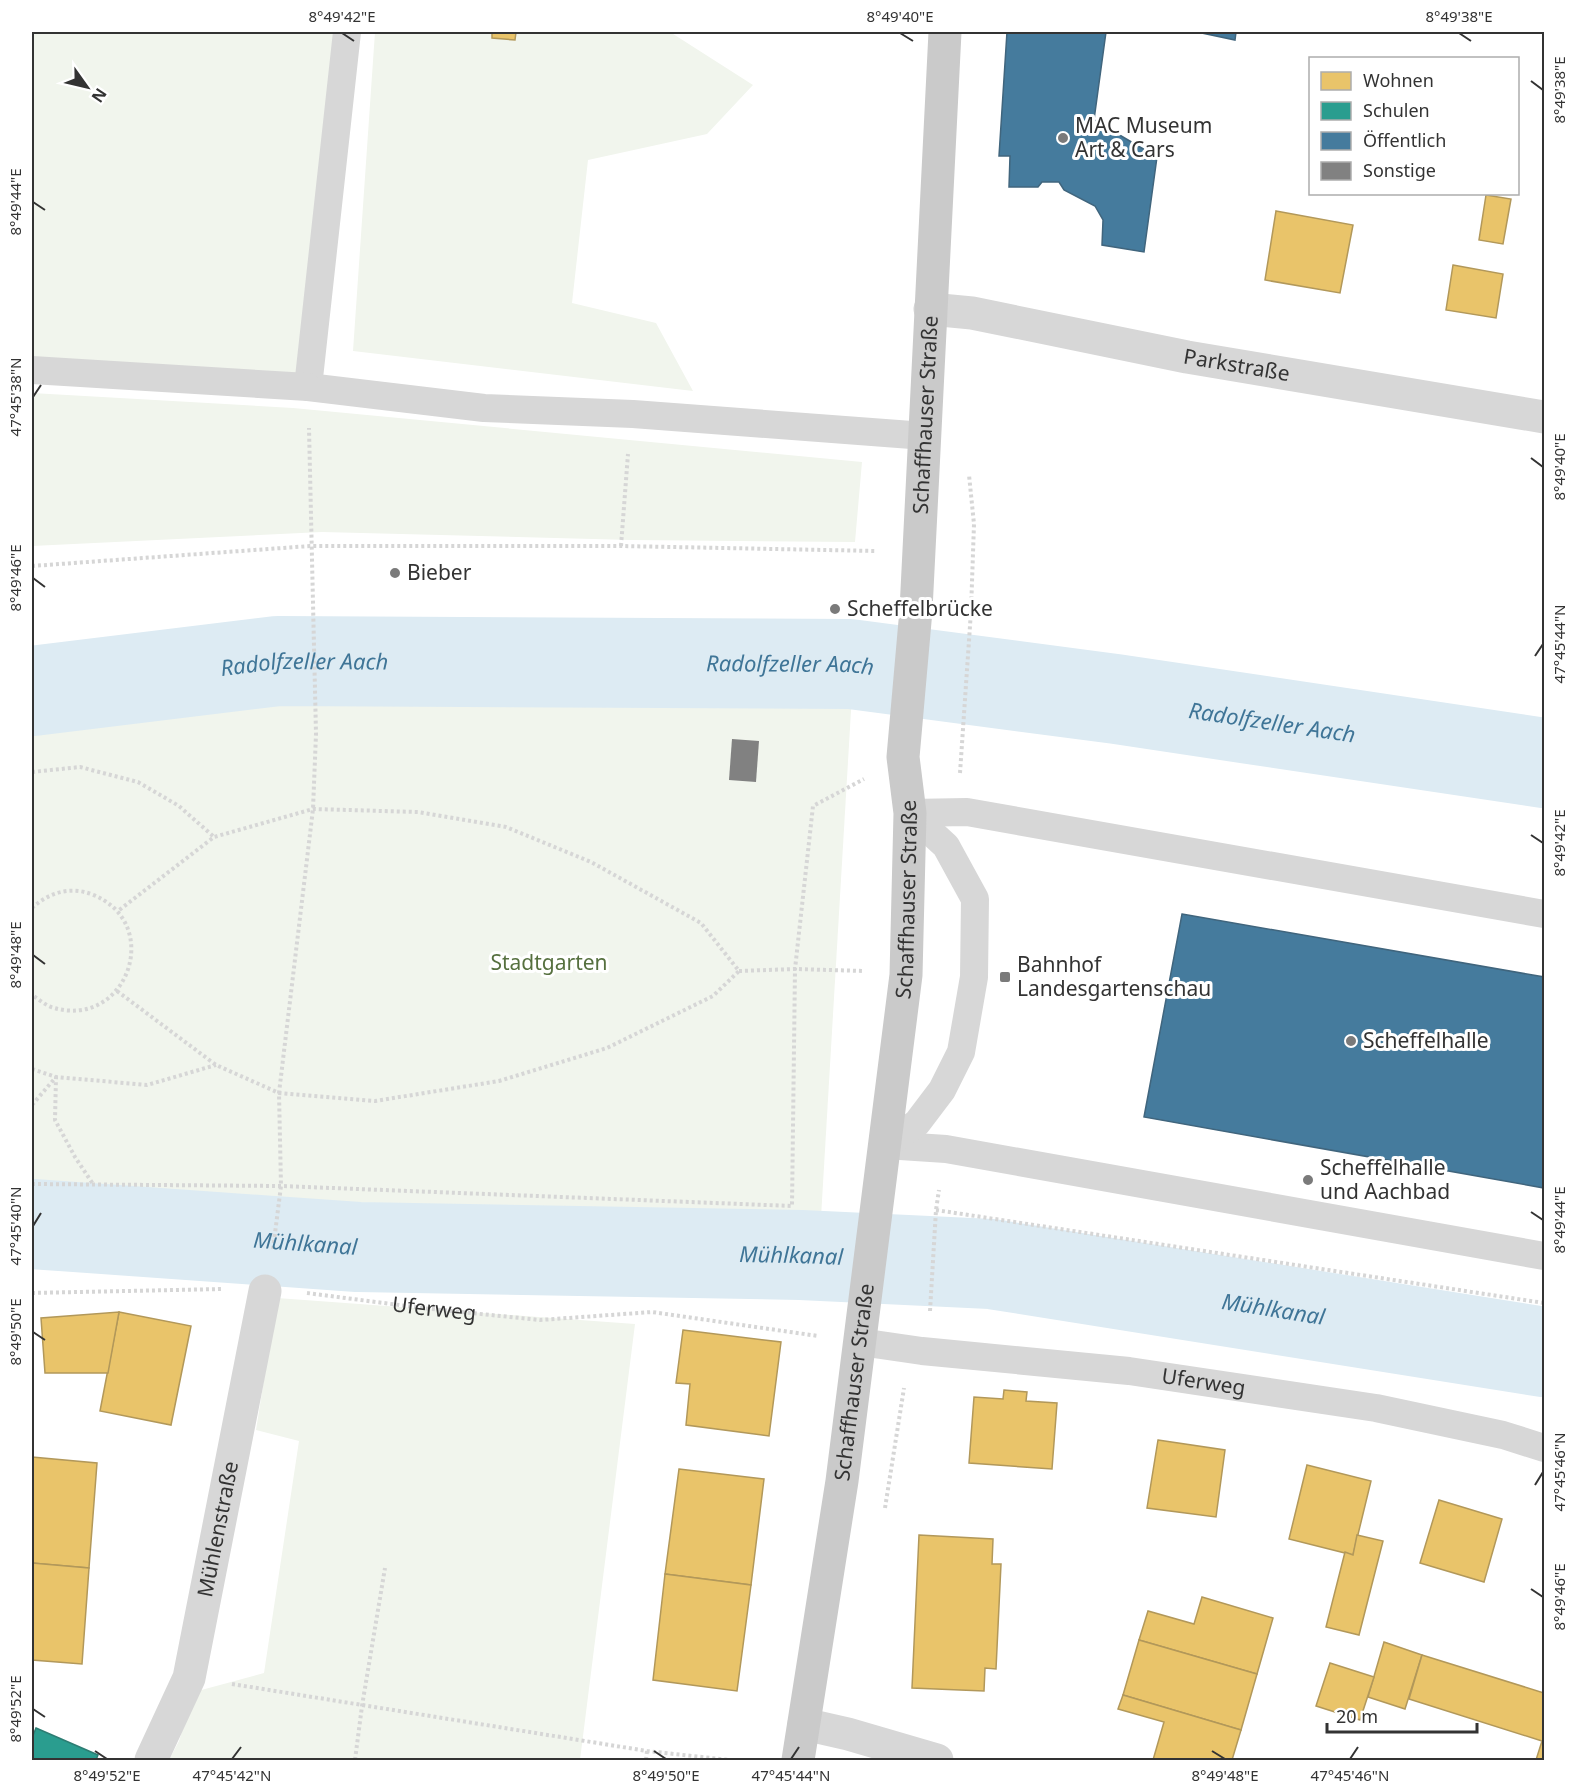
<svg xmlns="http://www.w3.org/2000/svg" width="1576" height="1792" font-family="'Noto Sans',sans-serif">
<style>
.green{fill:#f1f5ed}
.homes{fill:#e9c46a;stroke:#b2985a;stroke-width:1.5}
.schools{fill:#2a9d8f;stroke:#2d7d73;stroke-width:1.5}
.public{fill:#457b9d;stroke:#40657d;stroke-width:1.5}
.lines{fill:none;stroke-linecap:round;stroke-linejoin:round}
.river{stroke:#ddebf3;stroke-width:90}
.building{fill:#818181}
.path{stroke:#d6d6d6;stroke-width:4;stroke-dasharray:3 3;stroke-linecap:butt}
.lane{stroke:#d7d7d7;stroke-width:28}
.street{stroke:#d7d7d7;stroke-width:33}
.primary{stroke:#cacaca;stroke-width:33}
.ticks{fill:none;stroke:#333;stroke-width:2}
.poi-dot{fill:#7a7a7a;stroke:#fff;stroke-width:2}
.labels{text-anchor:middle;stroke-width:6;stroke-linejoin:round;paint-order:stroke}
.poi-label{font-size:21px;fill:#333;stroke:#fff;text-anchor:start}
.street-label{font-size:21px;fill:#333;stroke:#fff}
.park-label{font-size:21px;fill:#56703f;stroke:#fff}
.water-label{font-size:22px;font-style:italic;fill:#3f7597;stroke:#fff}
.neatline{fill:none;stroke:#333;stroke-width:2}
.ticks-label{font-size:15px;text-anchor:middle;fill:#333}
</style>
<rect width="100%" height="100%" fill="#fff"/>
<g class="green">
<polygon points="32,32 347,32 308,387 32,370"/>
<polygon points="375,32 670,32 753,85 707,134 588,160 572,303 656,323 693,391 353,351"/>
<polygon points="32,393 293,408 862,462 855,542 631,540 322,532 32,546"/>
<polygon points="281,677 853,677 818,1268 32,1216 32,728"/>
<polygon points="277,1298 635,1324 580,1760 169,1760 179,1741 194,1692 264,1673 299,1441 256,1430"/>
</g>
<g class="homes">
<polygon points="492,32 516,32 515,40 492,38"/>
<polygon points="1486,195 1511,199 1503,244 1479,240"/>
<polygon points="1276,211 1353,225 1340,293 1265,280"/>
<polygon points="1453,265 1503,274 1496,318 1446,310"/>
<polygon points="119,1312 191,1326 171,1425 100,1411"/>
<polygon points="119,1312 108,1373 45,1373 41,1318"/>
<polygon points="683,1330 781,1342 769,1436 686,1425 690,1384 676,1383"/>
<polygon points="1004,1390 1027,1392 1026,1401 1057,1403 1052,1469 969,1463 974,1397 1003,1399"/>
<polygon points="1158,1440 1225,1450 1216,1517 1147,1508"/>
<polygon points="32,1457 97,1463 89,1568 32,1563"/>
<polygon points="1307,1465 1371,1481 1353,1555 1289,1539"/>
<polygon points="679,1469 764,1479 751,1585 665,1574"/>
<polygon points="1439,1500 1502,1519 1484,1582 1420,1563"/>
<polygon points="919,1535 993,1539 992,1564 1001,1564 996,1669 985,1668 984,1691 912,1688"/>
<polygon points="1357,1535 1383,1541 1359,1635 1326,1627 1345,1552 1353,1555"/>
<polygon points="32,1563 89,1568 82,1664 32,1660"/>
<polygon points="665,1574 751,1585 737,1691 653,1680"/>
<polygon points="1202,1597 1273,1618 1257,1674 1139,1640 1148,1611 1194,1624"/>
<polygon points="1139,1640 1257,1674 1241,1730 1123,1695"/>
<polygon points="1384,1642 1422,1655 1405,1709 1368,1697"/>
<polygon points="1422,1655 1544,1693 1544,1760 1536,1760 1542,1741 1409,1699"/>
<polygon points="1330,1663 1374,1677 1360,1720 1316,1706"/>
<polygon points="1123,1695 1241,1730 1232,1760 1153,1760 1164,1722 1118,1709"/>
</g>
<polygon class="schools" points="36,1728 98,1755 96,1760 32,1760 32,1738"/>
<g class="public">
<polygon points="1007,32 1106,32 1094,120 1157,157 1144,252 1102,245 1103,220 1095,206 1064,190 1059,182 1042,182 1038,187 1009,187 1010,156 999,156"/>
<polygon points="1197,32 1236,32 1235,40"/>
<polygon points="1182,914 1544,977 1544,1188 1144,1117"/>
</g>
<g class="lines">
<g class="river">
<path id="s1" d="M32,691l246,-30 572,3 266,35 428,64"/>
<path id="s2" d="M32,1224l326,23 443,8 190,9 553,88"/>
</g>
</g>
<polygon class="building" points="732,739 759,741 756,782 729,780"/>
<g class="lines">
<g class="path">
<polyline points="621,546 628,454"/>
<polyline points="32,566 310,546 621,546 877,551"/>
<polyline points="32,772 80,767 138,782 179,806 214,837"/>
<polyline points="960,773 971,611 974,524 969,475"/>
<path d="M32,908c16,-15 38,-22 59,-14 75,28 36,138 -40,113 -7,-3 -13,-8 -19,-12"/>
<polyline points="739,971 795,969 864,971"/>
<polyline points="117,991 216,1065 279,1093 375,1101 499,1081 607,1048 713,996 739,971 701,923 591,862 506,827 418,812 313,809 214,837 118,911"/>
<polyline points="32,1069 56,1077 147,1085 216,1065"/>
<polyline points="32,1105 56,1077 55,1120 75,1157 93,1184"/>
<polyline points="32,1184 281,1186 792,1206 795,969 813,806 864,779"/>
<polyline points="936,1210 1544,1303"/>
<polyline points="273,1249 281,1186 279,1093 313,809 316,734 309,428"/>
<polyline points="32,1293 222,1289"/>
<path id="s3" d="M307,1293l115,15 118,12 112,-8 166,24"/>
<polyline points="930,1311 936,1210 939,1190"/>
<polyline points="885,1508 904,1388"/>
<polyline points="232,1684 647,1751 729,1760"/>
<polyline points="355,1760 362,1706 385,1568"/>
<polyline points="646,1760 647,1751"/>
</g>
<g class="lane">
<polyline points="347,32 308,387 484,408 633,414 925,436"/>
<polyline points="32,370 308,387"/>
<polyline points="910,813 967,812 1544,914"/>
<polyline points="885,1145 946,1149 1544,1256"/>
<polyline points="885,1145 917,1123 942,1090 961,1052 974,977 975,899 946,846 910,813"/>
<path id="s4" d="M860,1342l62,9 207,20 247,37 127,27 41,13"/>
</g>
<g class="street">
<path id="s5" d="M930,309l42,4 215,44 357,60"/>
<polyline points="804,1724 848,1734 937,1760"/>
<path id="s6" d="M151,1760l38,-82 76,-387"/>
</g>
<path class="primary" id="s7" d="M798,1760l44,-279 64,-506 4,-162 -7,-56 13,-147 29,-578"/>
</g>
<path class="ticks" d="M342,33l12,8M900,33l13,8M1459,33l12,8M1531,81l12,9M33,202l12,8M33,397l8,-12M1531,458l12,9M33,578l12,9M1535,656l8,-12M1531,835l12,8M33,955l12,9M1531,1212l12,8M33,1226l8,-13M33,1332l12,8M1535,1485l8,-13M1531,1589l12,8M33,1709l12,8M95,1751l12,8M654,1751l12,8M1212,1751l13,8M232,1759l9,-12M791,1759l8,-12M1350,1759l8,-12"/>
<g class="poi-dot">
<circle cx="1063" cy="138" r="6"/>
<circle cx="395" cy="573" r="6"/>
<circle cx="835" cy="609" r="6"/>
<rect x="999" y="971" width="12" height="12" rx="3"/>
<circle cx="1351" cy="1041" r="6"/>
<circle cx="1308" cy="1180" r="6"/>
</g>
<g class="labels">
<g class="poi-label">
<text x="1075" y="133">MAC Museum<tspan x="1075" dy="24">Art &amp; Cars</tspan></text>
<text x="407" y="580">Bieber</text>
<text x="847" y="616">Scheffelbrücke</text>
<text x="1017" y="972">Bahnhof<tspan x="1017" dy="24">Landesgartenschau</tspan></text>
<text x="1363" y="1048">Scheffelhalle</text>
<text x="1320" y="1175">Scheffelhalle<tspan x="1320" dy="24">und Aachbad</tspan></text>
</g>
<g class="street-label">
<text dy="7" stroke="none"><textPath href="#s5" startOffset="312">Parkstraße</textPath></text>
<text dy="7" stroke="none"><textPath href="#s7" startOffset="1354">Schaffhauser Straße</textPath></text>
<text dy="7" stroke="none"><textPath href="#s7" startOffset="868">Schaffhauser Straße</textPath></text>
<text dy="7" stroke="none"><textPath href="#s3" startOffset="128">Uferweg</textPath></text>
<text dy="7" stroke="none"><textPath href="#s7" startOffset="382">Schaffhauser Straße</textPath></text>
<text dy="7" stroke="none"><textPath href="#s4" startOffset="346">Uferweg</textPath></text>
<text dy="7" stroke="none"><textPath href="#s6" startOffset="242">Mühlenstraße</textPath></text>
</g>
<g class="park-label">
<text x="549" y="970">Stadtgarten</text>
</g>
<g class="water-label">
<text dy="8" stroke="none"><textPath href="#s1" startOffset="274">Radolfzeller Aach</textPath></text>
<text dy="8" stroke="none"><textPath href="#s1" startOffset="760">Radolfzeller Aach</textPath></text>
<text dy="8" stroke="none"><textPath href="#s1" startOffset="1246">Radolfzeller Aach</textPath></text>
<text dy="8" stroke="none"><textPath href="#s2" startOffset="274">Mühlkanal</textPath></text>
<text dy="8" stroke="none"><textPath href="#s2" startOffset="760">Mühlkanal</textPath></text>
<text dy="8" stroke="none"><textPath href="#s2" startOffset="1246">Mühlkanal</textPath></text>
</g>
</g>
<rect width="1576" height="1792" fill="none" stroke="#ffffff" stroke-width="66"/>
<rect x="1309" y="57" width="210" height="138" fill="#ffffff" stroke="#adadad" stroke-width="1.5"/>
<rect x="1321" y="72" width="30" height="18" fill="#e9c46a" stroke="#adadad" stroke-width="1.5"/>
<text x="1363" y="87" font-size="18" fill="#333333">Wohnen</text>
<rect x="1321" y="102" width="30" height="18" fill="#2a9d8f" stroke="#adadad" stroke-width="1.5"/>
<text x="1363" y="117" font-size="18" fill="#333333">Schulen</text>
<rect x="1321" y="132" width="30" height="18" fill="#457b9d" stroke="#adadad" stroke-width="1.5"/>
<text x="1363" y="147" font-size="18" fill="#333333">Öffentlich</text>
<rect x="1321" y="162" width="30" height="18" fill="#818181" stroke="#adadad" stroke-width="1.5"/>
<text x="1363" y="177" font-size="18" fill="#333333">Sonstige</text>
<g transform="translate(87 87) rotate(124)" stroke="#ffffff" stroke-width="4.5" paint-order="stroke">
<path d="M0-4.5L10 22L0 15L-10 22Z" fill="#333333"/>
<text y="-9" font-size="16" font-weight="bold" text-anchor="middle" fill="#333333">N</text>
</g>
<path d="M1327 1723v9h150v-9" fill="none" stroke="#333333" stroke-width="3"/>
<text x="1336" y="1723" font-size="18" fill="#333333" stroke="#ffffff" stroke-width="4.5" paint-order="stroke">20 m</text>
<rect x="33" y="33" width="1510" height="1726" class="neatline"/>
<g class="ticks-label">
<text x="342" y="22">8°49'42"E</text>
<text x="900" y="22">8°49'40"E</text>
<text x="1459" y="22">8°49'38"E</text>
<text transform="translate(1560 90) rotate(-90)" y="5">8°49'38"E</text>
<text transform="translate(16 202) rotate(-90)" y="5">8°49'44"E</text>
<text transform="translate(16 397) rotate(-90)" y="5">47°45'38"N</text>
<text transform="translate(1560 467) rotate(-90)" y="5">8°49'40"E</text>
<text transform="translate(16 578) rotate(-90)" y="5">8°49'46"E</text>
<text transform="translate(1560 644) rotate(-90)" y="5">47°45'44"N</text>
<text transform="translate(1560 843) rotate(-90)" y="5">8°49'42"E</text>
<text transform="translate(16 955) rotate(-90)" y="5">8°49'48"E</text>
<text transform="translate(1560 1220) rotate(-90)" y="5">8°49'44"E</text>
<text transform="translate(16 1226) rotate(-90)" y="5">47°45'40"N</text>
<text transform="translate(16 1332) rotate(-90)" y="5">8°49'50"E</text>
<text transform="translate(1560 1472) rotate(-90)" y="5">47°45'46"N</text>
<text transform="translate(1560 1597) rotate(-90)" y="5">8°49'46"E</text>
<text transform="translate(16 1709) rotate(-90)" y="5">8°49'52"E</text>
<text x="107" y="1781">8°49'52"E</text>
<text x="232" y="1781">47°45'42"N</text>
<text x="666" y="1781">8°49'50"E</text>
<text x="791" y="1781">47°45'44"N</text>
<text x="1225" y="1781">8°49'48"E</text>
<text x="1350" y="1781">47°45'46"N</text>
</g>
</svg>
